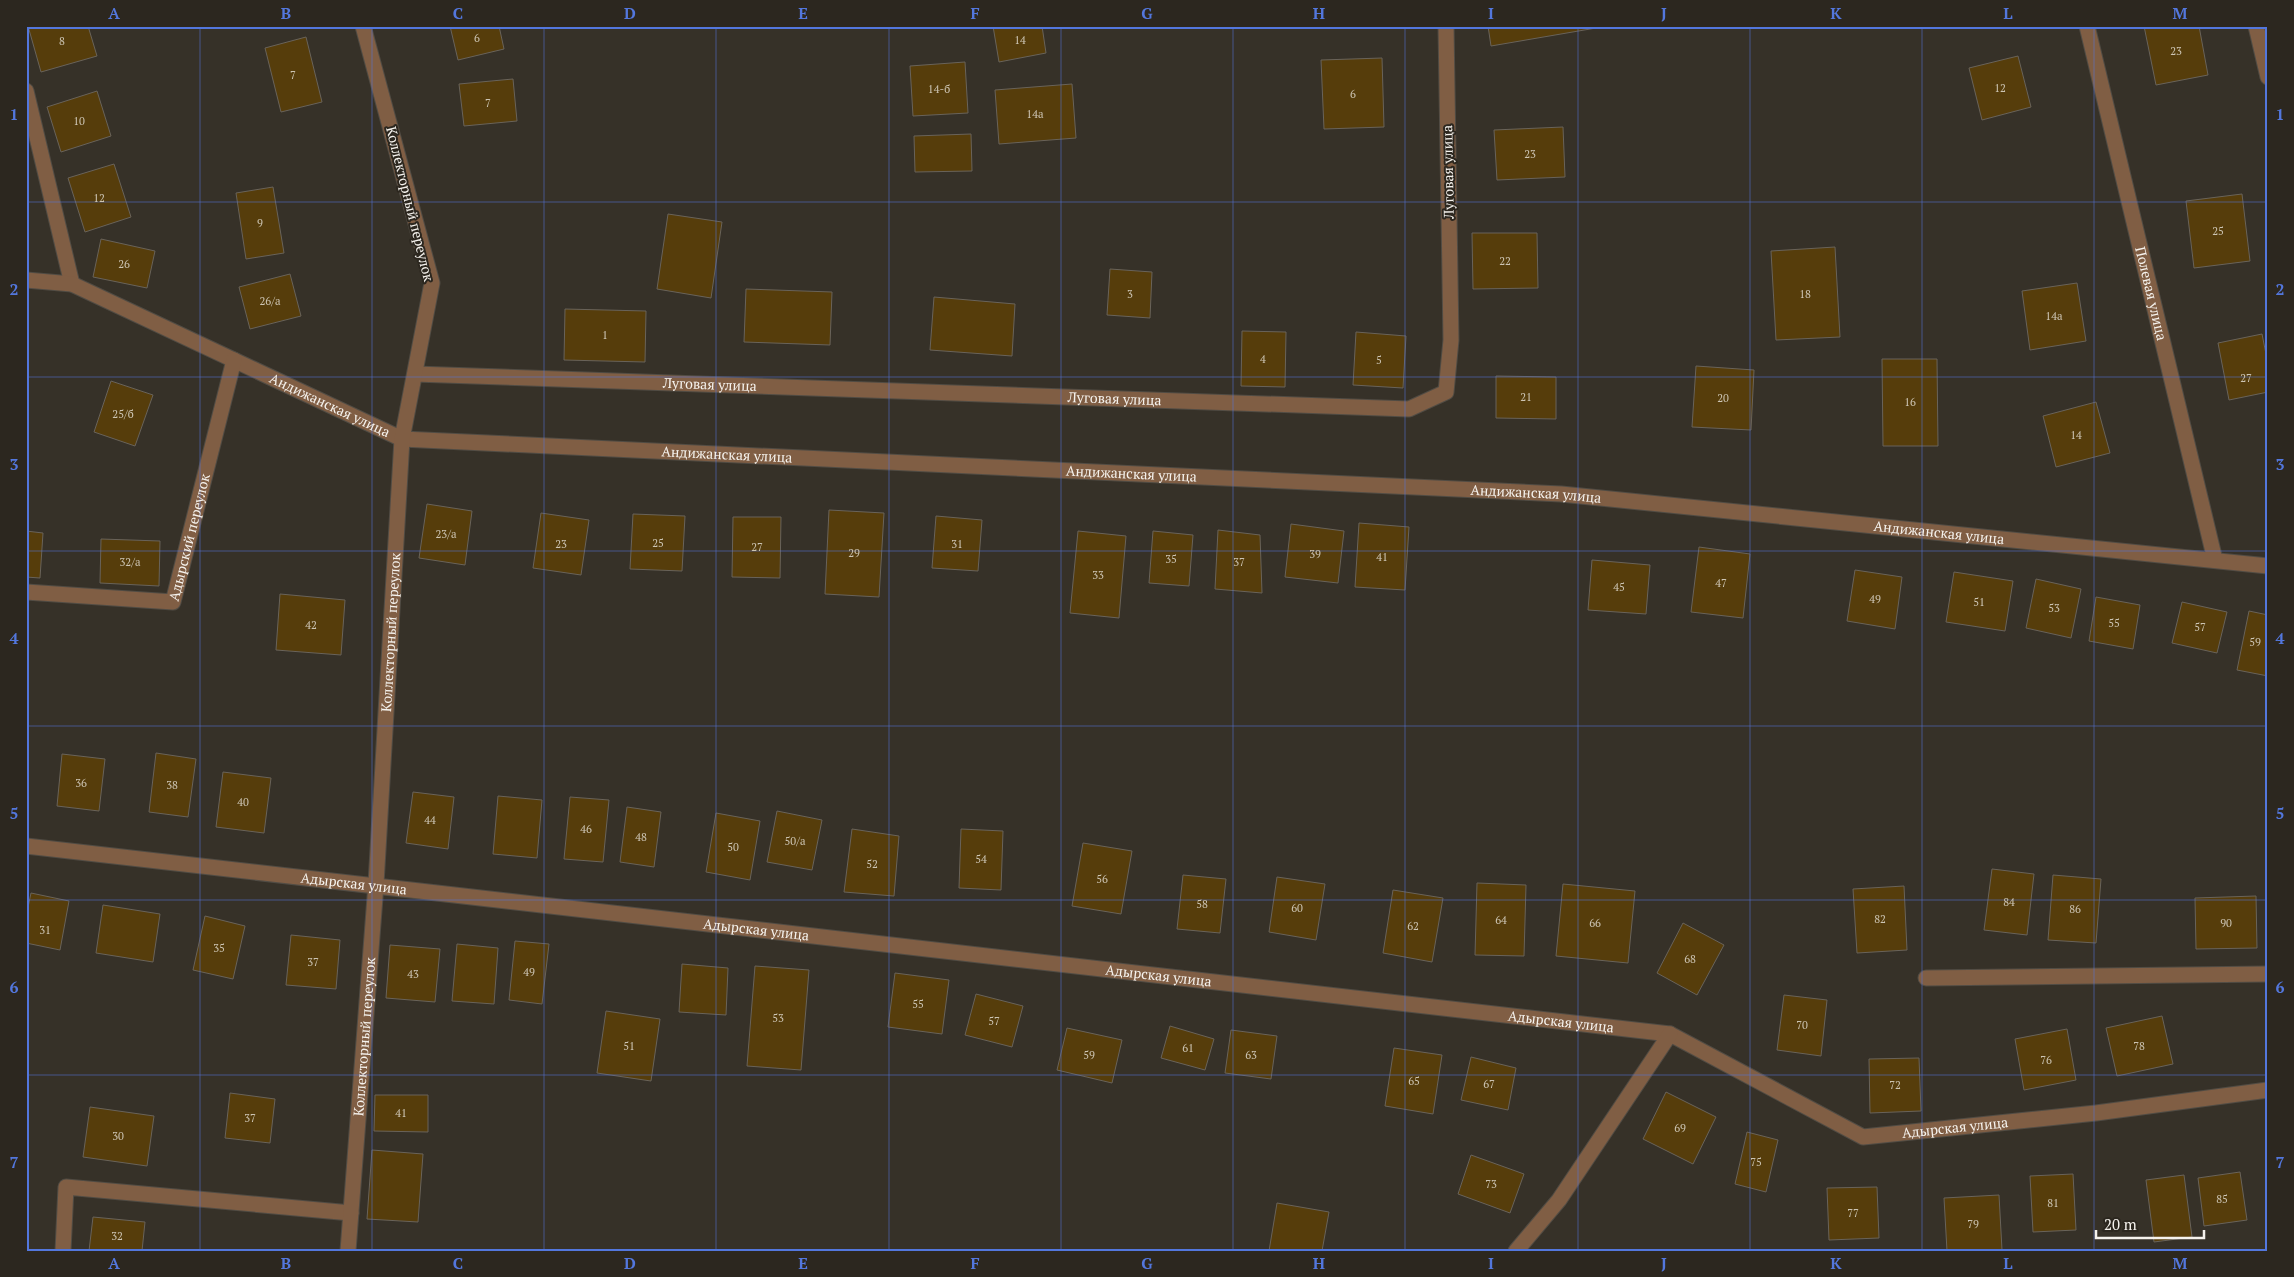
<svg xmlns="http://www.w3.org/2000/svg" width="2294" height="1277" font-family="'PT Serif',serif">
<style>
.building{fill:#563d0b;stroke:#69635a}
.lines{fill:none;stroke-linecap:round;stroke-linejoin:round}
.street-casing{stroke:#514c44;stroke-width:17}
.street{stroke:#805e44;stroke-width:15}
.grid{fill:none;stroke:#5377dd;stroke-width:1;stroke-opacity:0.55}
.labels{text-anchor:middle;stroke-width:4;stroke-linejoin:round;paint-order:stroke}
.number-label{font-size:11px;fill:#cdc5b4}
.street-label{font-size:14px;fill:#f5f2ed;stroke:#2c271f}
.neatline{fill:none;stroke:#5377dd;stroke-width:2}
.grid-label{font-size:16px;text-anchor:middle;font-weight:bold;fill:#5377dd}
</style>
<rect width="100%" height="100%" fill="#363128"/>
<g class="building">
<polygon points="28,26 88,26 97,56 41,72"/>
<polygon points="450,26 499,26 504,49 458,60"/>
<polygon points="993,26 1042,26 1046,53 999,62"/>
<polygon points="1488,26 1596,26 1596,28 1491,46"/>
<polygon points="2144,26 2199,26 2208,75 2156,85"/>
<polygon points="306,37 322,102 281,112 265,48"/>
<polygon points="2018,56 2031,107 1982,120 1969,68"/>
<polygon points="1382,58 1384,127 1324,129 1321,60"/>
<polygon points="965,62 968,113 913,116 910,66"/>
<polygon points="513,79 517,121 464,126 459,84"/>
<polygon points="1072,84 1076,138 999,144 995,90"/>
<polygon points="97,91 111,136 61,152 47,107"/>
<polygon points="1563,127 1565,177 1497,180 1494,130"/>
<polygon points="971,134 972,171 915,172 914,136"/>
<polygon points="114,164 131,217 85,232 68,178"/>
<polygon points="273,187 284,253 246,259 236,193"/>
<polygon points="2242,194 2250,261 2194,268 2186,201"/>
<polygon points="668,214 722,222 711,298 657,289"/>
<polygon points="1472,233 1537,233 1538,288 1473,289"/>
<polygon points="101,239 155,251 147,288 93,277"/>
<polygon points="1835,247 1840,337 1776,340 1771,251"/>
<polygon points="1110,269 1152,272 1150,318 1107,315"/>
<polygon points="290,274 301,316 250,329 239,287"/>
<polygon points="2077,283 2086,341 2030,350 2022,291"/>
<polygon points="746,289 832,292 830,345 744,342"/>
<polygon points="934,297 1015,304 1012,356 930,350"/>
<polygon points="565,309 646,311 645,362 564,360"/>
<polygon points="1242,331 1286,332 1285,387 1241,386"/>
<polygon points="1356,332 1406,336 1403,388 1353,385"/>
<polygon points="2262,334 2268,364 2268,392 2229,400 2218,343"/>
<polygon points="1882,359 1937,359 1938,446 1883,446"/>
<polygon points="1696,366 1754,370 1751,430 1692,427"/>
<polygon points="1496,376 1556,377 1556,419 1496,418"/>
<polygon points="111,381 153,395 135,446 94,432"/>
<polygon points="2096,402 2110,453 2056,467 2043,416"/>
<polygon points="427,504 472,511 465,565 419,558"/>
<polygon points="829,510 884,513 879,597 825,594"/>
<polygon points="541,513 589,520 581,575 533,568"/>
<polygon points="633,514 685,516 682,571 630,569"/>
<polygon points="936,516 982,520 978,571 932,568"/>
<polygon points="733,517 781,517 780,578 732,577"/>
<polygon points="1359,523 1409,527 1405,590 1355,587"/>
<polygon points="1291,524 1344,531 1338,583 1285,577"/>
<polygon points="1218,530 1260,535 1262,593 1215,589"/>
<polygon points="26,531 43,533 40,578 26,577"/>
<polygon points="1078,531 1126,536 1119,618 1070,613"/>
<polygon points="1153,531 1193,535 1189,586 1149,583"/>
<polygon points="101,539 160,541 159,586 100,583"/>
<polygon points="1699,547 1750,554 1743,618 1691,612"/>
<polygon points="1592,560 1650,565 1646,614 1588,610"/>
<polygon points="1855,570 1902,577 1895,629 1847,621"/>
<polygon points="1954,572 2013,581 2005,631 1946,622"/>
<polygon points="2036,579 2081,589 2071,638 2026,628"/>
<polygon points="280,594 345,600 341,655 276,650"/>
<polygon points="2096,597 2140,605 2133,649 2089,641"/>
<polygon points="2182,602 2227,612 2217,653 2172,643"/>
<polygon points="2249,611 2268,615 2268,676 2237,670"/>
<polygon points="156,753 196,759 188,817 149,812"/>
<polygon points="62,754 105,759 99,811 57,806"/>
<polygon points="223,772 271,778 264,833 216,827"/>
<polygon points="413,792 454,797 448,849 406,843"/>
<polygon points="498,796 542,800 537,858 493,854"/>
<polygon points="570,797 609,800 603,862 564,859"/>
<polygon points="627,807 661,812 654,867 620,862"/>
<polygon points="777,811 822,820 812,870 767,862"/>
<polygon points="716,813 760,821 750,880 706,872"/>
<polygon points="852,829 899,836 894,896 844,892"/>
<polygon points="961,829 1003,831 1001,890 959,888"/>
<polygon points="1083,843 1132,851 1121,914 1072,906"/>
<polygon points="1992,869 2034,874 2027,935 1984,930"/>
<polygon points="1183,875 1226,879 1220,933 1177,929"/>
<polygon points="2053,875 2101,879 2096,943 2048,940"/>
<polygon points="1277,877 1325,884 1316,940 1269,932"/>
<polygon points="1477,883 1526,885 1524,956 1475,955"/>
<polygon points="1563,884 1635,891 1628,963 1556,956"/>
<polygon points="1904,886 1907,950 1857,953 1853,889"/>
<polygon points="1393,890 1443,898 1432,962 1383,953"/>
<polygon points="31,893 69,901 60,950 26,943 26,917"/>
<polygon points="2256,896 2257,948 2196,949 2195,898"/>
<polygon points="103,905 160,914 153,962 96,953"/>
<polygon points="205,916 245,926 233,979 193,970"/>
<polygon points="1683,923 1724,945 1697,995 1657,973"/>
<polygon points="291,935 340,940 336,989 286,985"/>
<polygon points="515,941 549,944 542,1004 509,1000"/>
<polygon points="457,944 498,948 494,1004 452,1001"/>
<polygon points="390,945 440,949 435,1002 386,998"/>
<polygon points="682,964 728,968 726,1015 679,1012"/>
<polygon points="755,966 809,970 801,1070 747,1066"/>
<polygon points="895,973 949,980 942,1034 888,1027"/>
<polygon points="976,994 1023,1006 1012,1047 965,1035"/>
<polygon points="1784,995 1827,1000 1821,1056 1777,1050"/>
<polygon points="606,1011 660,1019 651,1081 597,1073"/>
<polygon points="2162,1016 2173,1064 2117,1076 2106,1028"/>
<polygon points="1170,1026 1214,1039 1205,1070 1161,1058"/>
<polygon points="1067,1028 1122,1040 1112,1083 1057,1070"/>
<polygon points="2067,1029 2076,1080 2024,1090 2015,1039"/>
<polygon points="1231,1030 1277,1036 1271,1079 1225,1073"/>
<polygon points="1394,1048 1442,1055 1433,1114 1385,1106"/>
<polygon points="1471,1057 1516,1068 1508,1110 1461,1100"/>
<polygon points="1919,1058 1921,1111 1870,1113 1869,1059"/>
<polygon points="1666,1092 1716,1117 1693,1164 1643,1139"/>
<polygon points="230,1093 275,1099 270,1143 225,1138"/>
<polygon points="375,1095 428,1095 428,1132 374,1131"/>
<polygon points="90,1107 154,1116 147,1166 83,1157"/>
<polygon points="1747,1132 1778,1140 1766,1192 1735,1184"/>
<polygon points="372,1150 423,1154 418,1222 367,1219"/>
<polygon points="1471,1155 1524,1174 1510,1213 1458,1194"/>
<polygon points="2240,1172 2247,1220 2204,1226 2198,1178"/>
<polygon points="2073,1174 2076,1230 2033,1232 2030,1176"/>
<polygon points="2184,1175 2192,1237 2154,1242 2146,1180"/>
<polygon points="1877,1187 1879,1238 1829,1240 1827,1188"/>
<polygon points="1999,1195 2002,1250 1947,1251 1944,1198"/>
<polygon points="1277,1203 1329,1212 1322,1251 1269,1251"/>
<polygon points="93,1217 145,1222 142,1251 89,1251"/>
</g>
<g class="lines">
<defs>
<g id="street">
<path id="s1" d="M2087,26l128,534"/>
<polyline points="2256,26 2268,77"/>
<polyline points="26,91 72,284"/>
<path id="s2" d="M26,280l46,4 330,155 1159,55 707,72"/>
<path id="s3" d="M415,374l994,35 37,-17 5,-52 -5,-314"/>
<path id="s4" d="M26,592l147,10 61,-242"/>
<path id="s5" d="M26,846l1644,188 193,103 233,-24 172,-23"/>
<polyline points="1926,978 2268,974"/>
<polyline points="63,1251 66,1187 351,1213"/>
<path id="s6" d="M348,1251l28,-367 26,-445 30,-156 -69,-257"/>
<polyline points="1516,1251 1559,1200 1670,1034"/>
</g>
</defs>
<use href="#street" class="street-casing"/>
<use href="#street" class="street"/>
</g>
<path class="grid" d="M200,26v1225M372,26v1225M544,26v1225M716,26v1225M889,26v1225M1061,26v1225M1233,26v1225M1405,26v1225M1578,26v1225M1750,26v1225M1922,26v1225M2094,26v1225M26,202h2242M26,377h2242M26,551h2242M26,726h2242M26,900h2242M26,1075h2242"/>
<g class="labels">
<g class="number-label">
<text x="477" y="42">6</text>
<text x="1020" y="44">14</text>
<text x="62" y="45">8</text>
<text x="2176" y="55">23</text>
<text x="293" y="79">7</text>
<text x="2000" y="92">12</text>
<text x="939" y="93">14-б</text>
<text x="1353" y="98">6</text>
<text x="488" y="107">7</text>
<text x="1035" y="118">14a</text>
<text x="79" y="125">10</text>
<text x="1530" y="158">23</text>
<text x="99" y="202">12</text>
<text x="260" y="227">9</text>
<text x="2218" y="235">25</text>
<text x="1505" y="265">22</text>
<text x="124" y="268">26</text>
<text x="1130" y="298">3</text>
<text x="1805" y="298">18</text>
<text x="270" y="305">26/а</text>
<text x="2054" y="320">14a</text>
<text x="605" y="339">1</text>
<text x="1263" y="363">4</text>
<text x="1379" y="364">5</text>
<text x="2246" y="382">27</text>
<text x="1526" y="401">21</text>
<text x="1723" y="402">20</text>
<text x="1910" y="406">16</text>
<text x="123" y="418">25/б</text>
<text x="2076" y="439">14</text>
<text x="446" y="538">23/а</text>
<text x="658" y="547">25</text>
<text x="561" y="548">23</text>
<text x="957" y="548">31</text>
<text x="757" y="551">27</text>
<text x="854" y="557">29</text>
<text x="1315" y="558">39</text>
<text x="1382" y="561">41</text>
<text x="1171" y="563">35</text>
<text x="130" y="566">32/а</text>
<text x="1239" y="566">37</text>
<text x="1098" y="579">33</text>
<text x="1721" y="587">47</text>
<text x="1619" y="591">45</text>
<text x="1875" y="603">49</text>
<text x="1979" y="606">51</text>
<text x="2054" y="612">53</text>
<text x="2114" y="627">55</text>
<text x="311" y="629">42</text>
<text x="2200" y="631">57</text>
<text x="2255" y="646">59</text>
<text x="81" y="787">36</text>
<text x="172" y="789">38</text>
<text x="243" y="806">40</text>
<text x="430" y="824">44</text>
<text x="586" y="833">46</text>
<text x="641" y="841">48</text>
<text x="795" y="845">50/а</text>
<text x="733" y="851">50</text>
<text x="981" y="863">54</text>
<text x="872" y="868">52</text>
<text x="1102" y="883">56</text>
<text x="2009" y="906">84</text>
<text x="1202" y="908">58</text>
<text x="1297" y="912">60</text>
<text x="2075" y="913">86</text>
<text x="1880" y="923">82</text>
<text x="1501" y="924">64</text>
<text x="1595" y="927">66</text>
<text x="2226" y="927">90</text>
<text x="1413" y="930">62</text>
<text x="45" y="934">31</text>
<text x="219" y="952">35</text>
<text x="1690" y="963">68</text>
<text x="313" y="966">37</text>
<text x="529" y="976">49</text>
<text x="413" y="978">43</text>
<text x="918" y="1008">55</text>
<text x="778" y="1022">53</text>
<text x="994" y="1025">57</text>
<text x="1802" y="1029">70</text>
<text x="629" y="1050">51</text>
<text x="2139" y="1050">78</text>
<text x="1188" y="1052">61</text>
<text x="1089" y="1059">59</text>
<text x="1251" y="1059">63</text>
<text x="2046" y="1064">76</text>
<text x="1414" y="1085">65</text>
<text x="1489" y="1088">67</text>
<text x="1895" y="1089">72</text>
<text x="401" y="1117">41</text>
<text x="250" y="1122">37</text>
<text x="1680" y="1132">69</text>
<text x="118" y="1140">30</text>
<text x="1756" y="1166">75</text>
<text x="1491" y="1188">73</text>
<text x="2222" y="1203">85</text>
<text x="2053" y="1207">81</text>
<text x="1853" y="1217">77</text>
<text x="1973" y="1228">79</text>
<text x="117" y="1240">32</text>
</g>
<g class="street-label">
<text transform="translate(1448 172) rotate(-91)" y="5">Луговая улица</text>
<text transform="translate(410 204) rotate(76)" y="5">Коллекторный переулок</text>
<text dy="5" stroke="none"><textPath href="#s1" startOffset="275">Полевая улица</textPath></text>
<text dy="5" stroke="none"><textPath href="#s3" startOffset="295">Луговая улица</textPath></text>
<text dy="5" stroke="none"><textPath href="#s3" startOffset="700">Луговая улица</textPath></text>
<text dy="5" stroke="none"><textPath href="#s2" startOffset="331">Андижанская улица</textPath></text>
<text dy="5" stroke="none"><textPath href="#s2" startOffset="736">Андижанская улица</textPath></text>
<text dy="5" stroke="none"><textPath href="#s2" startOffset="1141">Андижанская улица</textPath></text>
<text dy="5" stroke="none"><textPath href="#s2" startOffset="1546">Андижанская улица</textPath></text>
<text dy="5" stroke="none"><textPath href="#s2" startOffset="1951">Андижанская улица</textPath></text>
<text dy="5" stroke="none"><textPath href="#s4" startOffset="214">Адырский переулок</textPath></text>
<text dy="5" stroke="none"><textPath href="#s6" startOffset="620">Коллекторный переулок</textPath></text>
<text dy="5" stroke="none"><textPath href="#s5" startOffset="330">Адырская улица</textPath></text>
<text dy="5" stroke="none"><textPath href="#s5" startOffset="735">Адырская улица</textPath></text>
<text dy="5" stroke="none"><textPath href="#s5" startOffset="1140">Адырская улица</textPath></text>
<text dy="5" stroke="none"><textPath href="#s5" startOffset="1545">Адырская улица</textPath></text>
<text dy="5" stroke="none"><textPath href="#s6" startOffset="215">Коллекторный переулок</textPath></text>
<text dy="5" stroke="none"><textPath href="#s5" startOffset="1966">Адырская улица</textPath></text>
</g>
</g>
<rect width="2294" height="1277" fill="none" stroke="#2c271f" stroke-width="55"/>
<path d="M2096 1230v8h108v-8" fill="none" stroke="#f5f2ed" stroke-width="2.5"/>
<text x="2104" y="1230" font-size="15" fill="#f5f2ed" stroke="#2c271f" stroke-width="4" paint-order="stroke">20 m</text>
<rect x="28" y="28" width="2238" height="1222" class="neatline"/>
<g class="grid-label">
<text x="114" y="19">A</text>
<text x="286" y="19">B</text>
<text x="458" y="19">C</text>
<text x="630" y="19">D</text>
<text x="803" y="19">E</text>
<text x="975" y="19">F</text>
<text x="1147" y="19">G</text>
<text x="1319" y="19">H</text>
<text x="1491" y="19">I</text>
<text x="1664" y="19">J</text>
<text x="1836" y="19">K</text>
<text x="2008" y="19">L</text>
<text x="2180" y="19">M</text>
<text x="14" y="120">1</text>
<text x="2280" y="120">1</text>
<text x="14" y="295">2</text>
<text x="2280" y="295">2</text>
<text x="14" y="470">3</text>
<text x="2280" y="470">3</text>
<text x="14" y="644">4</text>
<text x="2280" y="644">4</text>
<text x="14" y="819">5</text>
<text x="2280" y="819">5</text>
<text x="14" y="993">6</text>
<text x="2280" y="993">6</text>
<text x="14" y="1168">7</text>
<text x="2280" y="1168">7</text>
<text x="114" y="1269">A</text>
<text x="286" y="1269">B</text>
<text x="458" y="1269">C</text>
<text x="630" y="1269">D</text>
<text x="803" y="1269">E</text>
<text x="975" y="1269">F</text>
<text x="1147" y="1269">G</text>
<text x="1319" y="1269">H</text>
<text x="1491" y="1269">I</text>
<text x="1664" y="1269">J</text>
<text x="1836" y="1269">K</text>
<text x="2008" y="1269">L</text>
<text x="2180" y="1269">M</text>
</g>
</svg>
